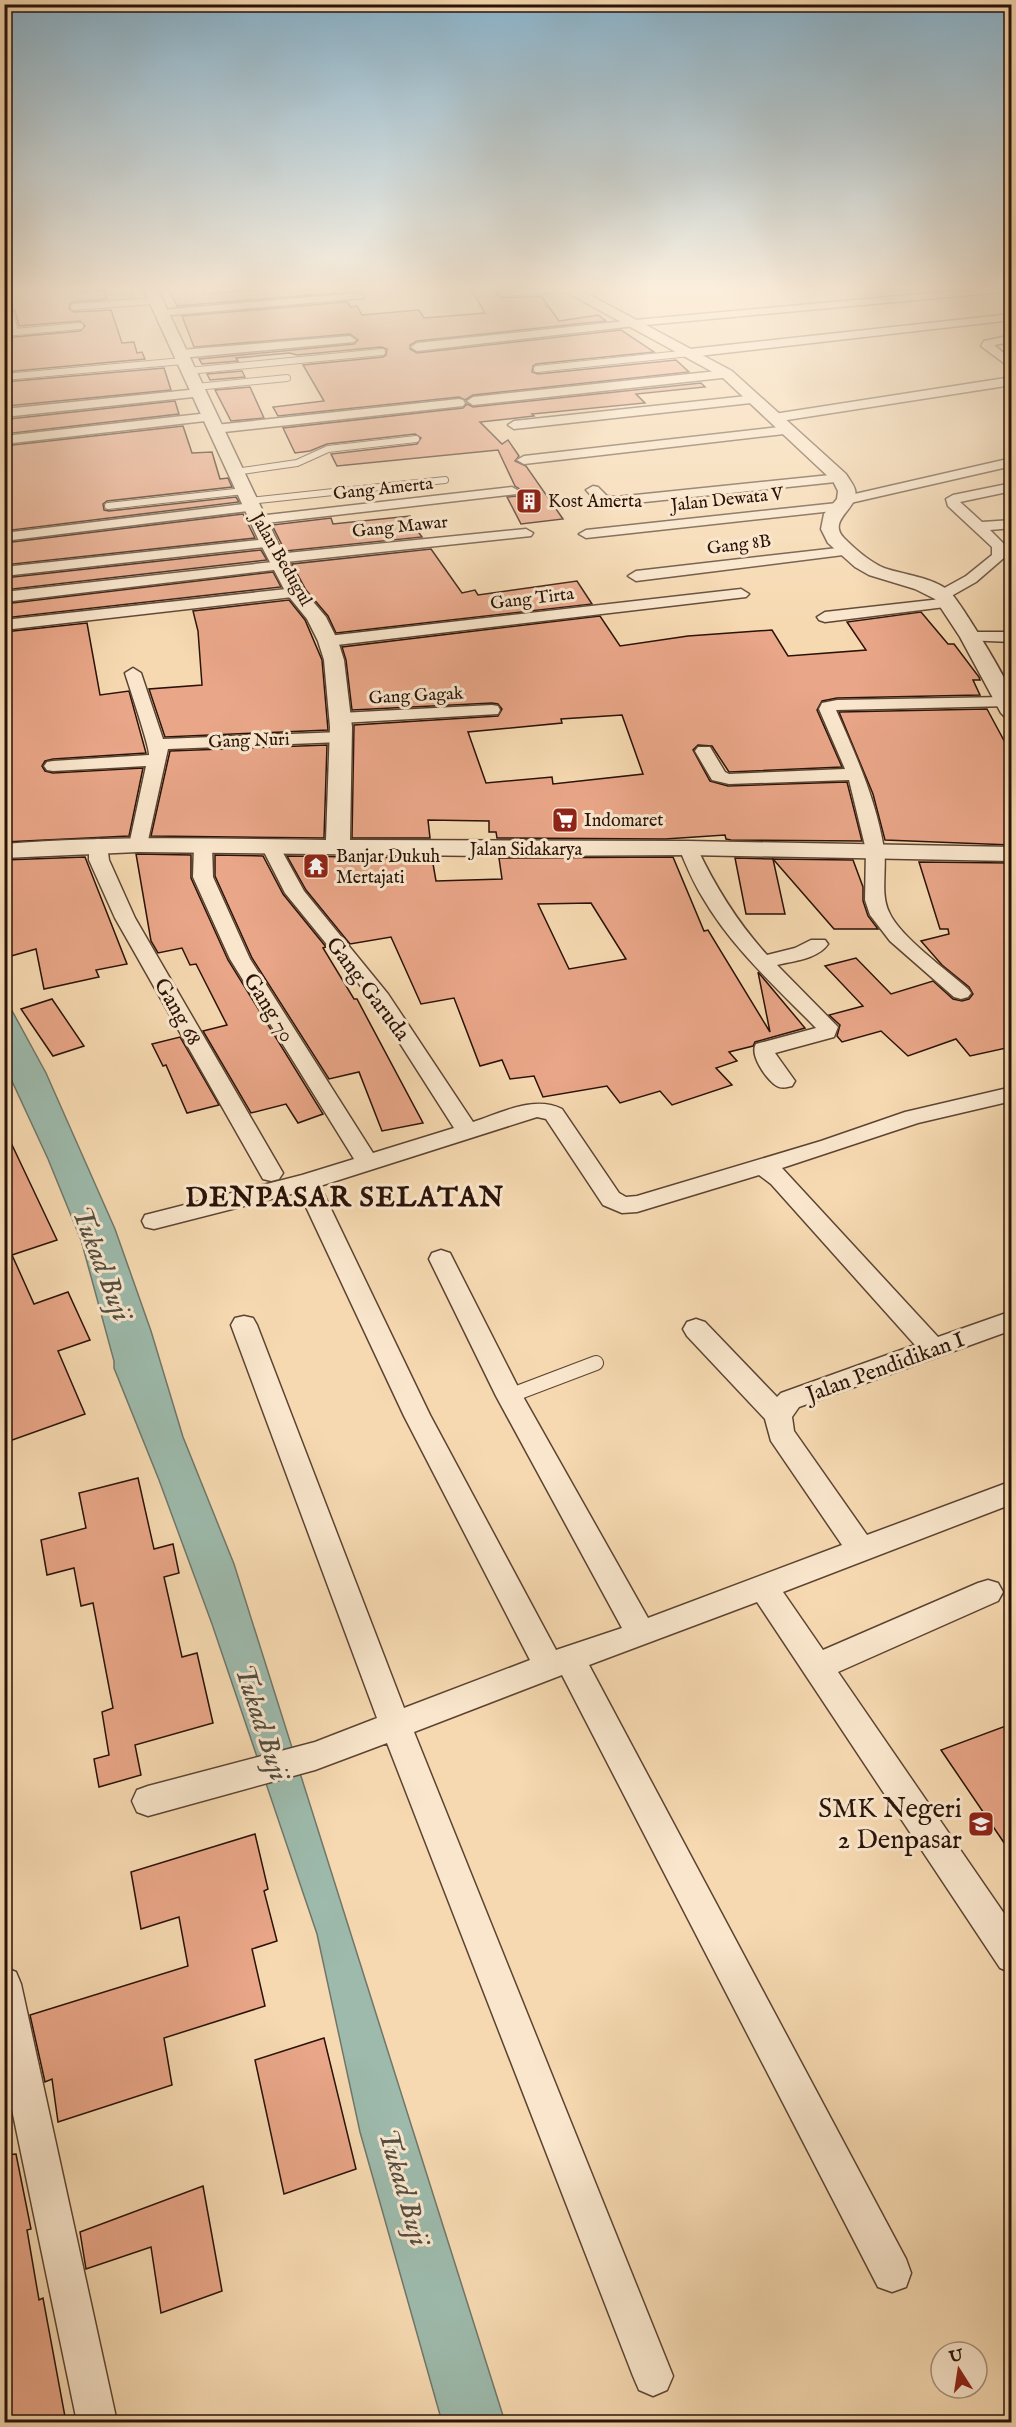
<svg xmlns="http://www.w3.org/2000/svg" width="1016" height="2427" font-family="'IM FELL English',serif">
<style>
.green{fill:#b6c091;stroke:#70694c;stroke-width:1.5}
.water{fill:#9dbaac;stroke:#6f776a;stroke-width:1.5}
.building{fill:#e9a688;stroke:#291208;stroke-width:1.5;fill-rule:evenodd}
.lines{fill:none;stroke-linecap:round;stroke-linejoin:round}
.service-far1-casing{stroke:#5c4432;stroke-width:8}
.service-casing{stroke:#5c4432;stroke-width:16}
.minor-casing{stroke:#5c4432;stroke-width:3}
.tertiary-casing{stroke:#5c4432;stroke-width:3}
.service-far1{stroke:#f9e6cc;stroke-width:6}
.service{stroke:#f9e6cc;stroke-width:14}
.minor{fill:#f9e6cc;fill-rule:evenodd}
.tertiary{fill:#f9e6cc;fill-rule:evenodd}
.labels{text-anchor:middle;stroke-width:6;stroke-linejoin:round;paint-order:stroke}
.far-street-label{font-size:18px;fill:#291208;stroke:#f9e6cc}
.far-poi-label{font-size:18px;fill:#291208;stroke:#f9e6cc;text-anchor:start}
.street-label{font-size:22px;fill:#291208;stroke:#f9e6cc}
.near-poi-label{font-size:27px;fill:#291208;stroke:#f9e6cc;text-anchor:end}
.district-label{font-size:28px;font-weight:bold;letter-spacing:1.5px;fill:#291208;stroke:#f9e6cc}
.near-water-label{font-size:28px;font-style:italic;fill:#524d41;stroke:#f9e6cc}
</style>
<rect width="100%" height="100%" fill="#f6d9b1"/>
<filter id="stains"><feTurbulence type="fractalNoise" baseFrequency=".00333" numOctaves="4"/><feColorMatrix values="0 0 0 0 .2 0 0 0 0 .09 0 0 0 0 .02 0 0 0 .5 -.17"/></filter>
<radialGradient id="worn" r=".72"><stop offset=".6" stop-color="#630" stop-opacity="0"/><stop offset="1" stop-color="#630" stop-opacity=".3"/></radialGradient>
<polygon class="green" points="84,286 129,286 134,299 89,303"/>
<polygon class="water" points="4,996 46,1073 115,1229 151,1331 183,1437 234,1564 505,2422 442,2422 360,2132 317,1934 212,1624 159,1480 114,1368 114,1361 81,1240 48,1159 5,1066"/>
<g class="building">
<polygon points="4,286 80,286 82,292 104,291 107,299 73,302 70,304 69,309 74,312 111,310 122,343 134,342 137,353 142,352 145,359 4,372 4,338 80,331 85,326 80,321 19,326 15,311 9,308 5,312 8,327 4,328"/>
<polygon points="167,286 202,286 205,294 297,286 332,286 335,293 177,306"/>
<polygon points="469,286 524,286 501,288 497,294 502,298 541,296 559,321 598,315 606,321 417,341 410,345 410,349 417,353 621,330 654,352 536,364 533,366 532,372 538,374 676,360 689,372 473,395 465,400 459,397 278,416 273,407 324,401 303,365 383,357 386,355 387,349 381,347 297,355 290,353 236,358 238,361 202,364 199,359 354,344 358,340 350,334 194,347 182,316 347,302 351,307 357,306 362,315 419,310 424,318 485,313"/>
<polygon points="164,368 171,390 7,406 4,382"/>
<polygon points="242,371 245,377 210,380 207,374"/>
<polygon points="701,383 705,387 636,394 645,403 532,414 534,416 480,422 502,444 508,440 519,456 515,461 526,466 563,519 521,524 507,497 517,496 521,490 515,486 498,450 337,466 331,454 417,444 421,438 415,434 327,444 310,451 295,453 283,428 463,408 467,404 473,407"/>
<polygon points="250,387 264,418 231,421 215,390"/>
<polygon points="175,401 179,414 4,434 4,426 10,425 9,419"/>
<polygon points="183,426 192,453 212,452 220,479 228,478 232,487 107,501 103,504 104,510 109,511 236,497 239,502 4,531 4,446"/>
<polygon points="243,514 255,538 4,565 4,543"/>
<polygon points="410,516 413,525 422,537 285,551 272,525 331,518 333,524"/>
<polygon points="431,549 462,593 475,590 478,595 577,581 592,604 336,633 328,616 306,590 292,564"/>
<polygon points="261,550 267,560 4,590 4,578"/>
<polygon points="273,572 281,587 4,618 4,604"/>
<polygon points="289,600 305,620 322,660 328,730 165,737 149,689 202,685 198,631 193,611"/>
<path d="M921,612l27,32h6l25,33 1,3h-7l7,15 -143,3 -15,3 -5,9 25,57 -113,5 -17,-26 -14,-1 -5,5 17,31 18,5 119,-4 15,59 -131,-1 -5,-1 -1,-4 -60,4 -168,-1 -1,-6h-7v-11l-61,-1 2,18h-78l2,-113 144,-9 4,-7 -4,-5 -6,-1 -140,7 -6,-50 -4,-13 258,-31 20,30 68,-10 84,-6 16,26 78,-6 -19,-28zM622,715l21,59 -90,10 -1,-7 -66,6 -18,-51 94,-9 -1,-4z"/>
<polygon points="87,623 100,695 129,691 146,753 53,759 45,761 42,766 45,771 53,773 143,768 129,836 4,842 4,632"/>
<polygon points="987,709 1007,746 1011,746 1011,845 885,840 873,794 839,712"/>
<polygon points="327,745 324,838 151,836 170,751"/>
<polygon points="136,854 191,855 191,878 228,960 323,1114 298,1123 286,1104 251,1113 203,1031 227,1025 196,964 190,965 182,948 158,953 151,941"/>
<polygon points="215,855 263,856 283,894 326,947 323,948 354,999 357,999 423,1123 382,1131 359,1072 329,1079 252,958 215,876"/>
<path d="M287,856l145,2 4,23 66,-2 -3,-21 174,-1 31,74 4,-1 62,102 -12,-60 47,56 -50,14 -2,4 -24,6 8,9 -21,7 16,17 -60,20 -12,-14 -40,12 -13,-17 -64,11 -9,-21 -24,3 -8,-19 -22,6 -26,-68 -33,6 -30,-67 -41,7 -44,-54zM591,903l35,56 -57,10 -31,-65z"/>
<polygon points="85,857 127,964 96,970 99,977 44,989 36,949 4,958 4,860"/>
<polygon points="735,858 773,859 785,914 746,914"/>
<polygon points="773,859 853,860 863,887 863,901 868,916 878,929 834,929"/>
<polygon points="919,862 1011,863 1011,1047 970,1056 956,1039 908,1056 881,1031 842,1042 837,1036 840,1025 829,1015 863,1006 825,966 856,958 891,994 933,981 953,999 962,1001 969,999 973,994 969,987 942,965 921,941 949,934 948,929 940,929"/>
<polygon points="52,999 84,1046 53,1056 21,1009"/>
<polygon points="180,1037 219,1105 187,1113 166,1065 163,1066 152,1044"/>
<polygon points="4,1128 57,1240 12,1255 34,1304 68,1292 90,1340 58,1351 85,1414 4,1443"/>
<polygon points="138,1478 154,1549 173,1544 179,1573 164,1577 182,1657 197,1653 213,1723 135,1745 141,1775 99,1787 94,1759 109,1755 102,1712 113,1708 93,1603 81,1606 74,1568 47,1575 41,1540 86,1528 79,1493"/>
<polygon points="1011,1724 1011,1853 941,1750"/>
<polygon points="255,1834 268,1889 264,1891 277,1941 252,1949 265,2006 164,2038 172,2085 58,2122 52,2079 45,2082 30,2015 188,1966 179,1917 141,1929 131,1872"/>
<polygon points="324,2038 356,2169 284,2194 255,2060"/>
<polygon points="16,2154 31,2229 27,2230 39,2300 43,2298 66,2422 4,2422 4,2155"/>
<polygon points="203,2186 222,2291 161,2313 151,2247 86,2269 80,2232"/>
</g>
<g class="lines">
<defs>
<g id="service-far1">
<polyline points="502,293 567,289"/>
<polyline points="74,307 154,301"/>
<polyline points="10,313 15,332"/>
<polyline points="4,333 80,326"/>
<polyline points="537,369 690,353"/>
<polyline points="188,371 382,352"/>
<polyline points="4,377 183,361"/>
<polyline points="196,387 287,378"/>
<polyline points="235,472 297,463 328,449 416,439"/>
<polyline points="249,501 445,480"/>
<polyline points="108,506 244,491"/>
</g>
<polyline id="service" points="509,1396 596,1363"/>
<g id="minor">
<polygon points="998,287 1002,288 1002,292 635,326 417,351 411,347 417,343 635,320"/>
<polygon points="359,293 363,294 363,298 161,316 155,313 161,310"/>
<polygon points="1012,314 1012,320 690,357 684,353 690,349"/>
<polygon points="1012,335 1012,342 994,345 1012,360 1012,369 981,346 984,341"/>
<polygon points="350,336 356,340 354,342 181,358 175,354 181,350"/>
<polygon points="727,370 733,374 731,377 473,405 467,401 473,397"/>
<polygon points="1012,377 1012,385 774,422 768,418 774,414"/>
<polygon points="199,389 205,393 203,396 4,417 4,409"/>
<polygon points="756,395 762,399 760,402 514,429 508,425 514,421"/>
<polygon points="459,399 463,400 465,403 463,406 215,433 209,429 215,425"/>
<polygon points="209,413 214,414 215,417 214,420 4,444 4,436"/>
<polygon points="788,426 793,427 794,430 793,433 524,464 517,460 524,456"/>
<polygon points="1012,458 1012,466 846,504 839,500 846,496"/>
<polygon points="840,474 847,478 845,481 616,505 597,502 586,490 593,486 598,487 607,496 616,497"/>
<polygon points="1012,483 1012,491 960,502 982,522 1012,520 1012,528 990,530 1006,546 1006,556 976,582 946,599 953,600 956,603 953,606 825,622 819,620 817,617 825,612 941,599 934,595 937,592 966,576 992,555 992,547 948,506 946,499 953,495"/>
<polygon points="512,487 519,491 517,494 258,524 251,520 258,516"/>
<polygon points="252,503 259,507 257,510 4,541 4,533"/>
<polygon points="837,503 842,504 844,507 842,510 586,538 579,534 586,530"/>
<polygon points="526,529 533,533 531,536 286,562 289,565 282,569 4,602 4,592 273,562 270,558 277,554"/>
<polygon points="269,539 276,543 274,546 4,576 4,567"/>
<polygon points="846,547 853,551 851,554 636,581 628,576 636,571"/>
<polygon points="296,588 301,590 304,593 301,596 4,630 4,620"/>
<polygon points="741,589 749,594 746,597 328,646 320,641 328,636"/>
<polygon points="970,632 1012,632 1012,642 964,640 962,637 964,634"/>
<path d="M133,668l8,5 22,66 178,-7 6,1 3,4 -3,4 -6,1 -173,7 -21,96 -2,4h-14l-2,-4 17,-79 -93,5 -6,-1 -3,-4 3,-4 6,-1 96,-6c1,-7 -20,-69 -24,-82z"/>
<path d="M1005,697l7,2 -1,7 -175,4c20,46 40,89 48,139 3,21 -4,44 5,63 11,25 58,58 79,77l3,4 -3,4 -7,2 -7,-2 -64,-56 -20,-26 -5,-15 1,-50 -17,-70 -120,4 -17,-4 -17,-29 3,-4h12l15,25 4,2 116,-5 -26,-60 3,-6 15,-3z"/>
<polygon points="492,705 498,706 500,710 498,714 341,723 335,722 332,718 335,714 341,713"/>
<polygon points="98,839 105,841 107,845 109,860 135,918 283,1173 279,1179 271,1181 263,1179 115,918 89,860 89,845 91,841"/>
<path d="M203,840l7,2 2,4 1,31 37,82 123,194 81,-25 -81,-127 -88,-108 -24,-47 2,-4h14l27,49 84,103 85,128c28,-9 61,-27 89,-13l57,84 7,4 11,-1 184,-55 84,-29 107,-25v14l-94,22 -136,45 156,169 74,-26v19l-213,77 -7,10 2,14 73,104 145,-54v23l-229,88 40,58 155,-67 10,-3 10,3 5,9 -5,9 -160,71 174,253v48l-12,-5 -243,-366 -168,63 317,594 5,14 -5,14 -14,5 -14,-5 -316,-612 -148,57 259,644 -6,14 -14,6 -14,-6 -6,-14 -246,-633 -72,27 -167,46 -11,-4 -5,-11 5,-11 11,-4 167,-44 62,-24 -146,-393 4,-7 9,-2 9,2 4,7 147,383 126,-48 -126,-244 -105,-224 -145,37 -9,-2 -3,-6 3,-6 157,-40 52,-16 -124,-200 -37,-82 1,-31 2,-4zM537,1117l9,2 57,86 19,8 15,-1 122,-37 12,9 144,161 -134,48 -4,4 -72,-75 -9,-3 -9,3 -4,7 4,7 78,83 6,22 71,104 -194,73 -127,-225 -71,-140 -9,-3 -9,3 -3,6 67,137 126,232 -66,22 -126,-235 -110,-229z"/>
<path d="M688,842l7,2 2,4c19,40 40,74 70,107l28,-7 16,-8h14l3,4c-10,15 -35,17 -51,21l61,62 -4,10 -59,16 20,28 -3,5c-5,1 -10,3 -15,0 -10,-6 -28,-31 -21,-42l60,-16c-40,-41 -84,-80 -113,-130 -10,-16 -17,-33 -24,-50l2,-4z"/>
<polygon points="4,1967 16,1972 21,1984 117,2422 77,2422 4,2071"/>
</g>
<g id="tertiary">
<path d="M142,286h14l122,257 26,48 22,26 12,24 6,19 8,67 -2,113 338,1 324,6v14l-324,-6 -201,1 -349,-4 -134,6v-14c108,-9 215,-5 322,-4l4,-113 -6,-67 -6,-19 -11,-22 -21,-26 -26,-50z"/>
<path d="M555,286h18l159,85 114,103c3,5 8,11 9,16 5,18 -29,30 -11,48 11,11 26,24 40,30 20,7 48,9 65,23 11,10 56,85 62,101 2,8 1,19 1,27l-7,-2 -4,-4 -41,-76 -25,-38 -20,-10 -46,-14 -14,-8 -27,-24 -7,-14 3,-15 13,-15 1,-8 -5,-10 -111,-104z"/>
</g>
</defs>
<use href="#service-far1" class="service-far1-casing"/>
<use href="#service" class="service-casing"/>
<use href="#minor" class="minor-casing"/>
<use href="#tertiary" class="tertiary-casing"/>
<use href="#service-far1" class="service-far1"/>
<use href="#service" class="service"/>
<use href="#minor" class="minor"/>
<use href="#tertiary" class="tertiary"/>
</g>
<linearGradient id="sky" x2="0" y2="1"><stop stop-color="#8ab6d0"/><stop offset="0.46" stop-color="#fbeedc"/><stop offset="1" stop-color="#fbeedc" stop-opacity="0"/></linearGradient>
<rect width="1016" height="626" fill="url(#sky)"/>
<defs>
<symbol id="building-square" viewBox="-11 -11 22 22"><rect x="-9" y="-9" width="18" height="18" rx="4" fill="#8f2418" stroke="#f9e6cc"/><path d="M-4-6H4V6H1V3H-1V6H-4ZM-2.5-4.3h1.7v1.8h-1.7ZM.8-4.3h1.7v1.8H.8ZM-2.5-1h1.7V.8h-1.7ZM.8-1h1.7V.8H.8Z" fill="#fff"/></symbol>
<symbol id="supermarket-square" viewBox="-11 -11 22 22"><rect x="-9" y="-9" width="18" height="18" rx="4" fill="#8f2418" stroke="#f9e6cc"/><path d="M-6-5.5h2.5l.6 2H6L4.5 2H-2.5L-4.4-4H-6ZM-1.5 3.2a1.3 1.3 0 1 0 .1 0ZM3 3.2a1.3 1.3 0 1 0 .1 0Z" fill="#fff"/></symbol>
<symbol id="temple-square" viewBox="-11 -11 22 22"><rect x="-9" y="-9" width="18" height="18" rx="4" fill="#8f2418" stroke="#f9e6cc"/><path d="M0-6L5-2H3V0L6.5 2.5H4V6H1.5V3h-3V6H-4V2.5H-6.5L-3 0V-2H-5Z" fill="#fff"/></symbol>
<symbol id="school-square" viewBox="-11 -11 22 22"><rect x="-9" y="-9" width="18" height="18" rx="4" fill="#8f2418" stroke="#f9e6cc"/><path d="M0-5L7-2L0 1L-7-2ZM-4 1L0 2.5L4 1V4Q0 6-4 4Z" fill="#fff"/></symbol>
</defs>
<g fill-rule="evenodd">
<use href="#building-square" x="514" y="486" width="30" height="30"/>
<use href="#supermarket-square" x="550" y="805" width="30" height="30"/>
<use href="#temple-square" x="301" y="851" width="30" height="30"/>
<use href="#school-square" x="966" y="1809" width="30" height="30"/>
</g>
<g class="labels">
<g class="far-street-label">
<text transform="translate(383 488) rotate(-6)" y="6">Gang Amerta</text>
<text transform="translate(727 499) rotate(-6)" y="6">Jalan Dewata V</text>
<text transform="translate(400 526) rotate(-6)" y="6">Gang Mawar</text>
<text transform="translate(739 544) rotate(-7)" y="6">Gang 8B</text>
<text transform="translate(282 559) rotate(60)" y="6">Jalan Bedugul</text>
<text transform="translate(532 598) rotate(-7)" y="6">Gang Tirta</text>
<text transform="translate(416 695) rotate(-3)" y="6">Gang Gagak</text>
<text transform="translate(249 740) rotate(-2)" y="6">Gang Nuri</text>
<text x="526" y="855">Jalan Sidakarya</text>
</g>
<g class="far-poi-label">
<text x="548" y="507">Kost Amerta</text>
<text x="584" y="826">Indomaret</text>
<text x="336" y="862">Banjar Dukuh<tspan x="336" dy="21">Mertajati</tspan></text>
</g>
<g class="street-label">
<text transform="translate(369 988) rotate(53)" y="8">Gang Garuda</text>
<text transform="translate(270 1007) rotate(58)" y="8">Gang 70</text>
<text transform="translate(179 1011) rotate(60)" y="8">Gang 68</text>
<text transform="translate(885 1366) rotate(-20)" y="8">Jalan Pendidikan I</text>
</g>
<g class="near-poi-label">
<text x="962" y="1817">SMK Negeri<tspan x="962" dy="31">2 Denpasar</tspan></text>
</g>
<g class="district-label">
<text x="345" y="1206">DENPASAR SELATAN</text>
</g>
<g class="near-water-label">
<text transform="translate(103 1263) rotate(69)" y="10">Tukad Buji</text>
<text transform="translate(263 1722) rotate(72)" y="10">Tukad Buji</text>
<text transform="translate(405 2187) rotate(74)" y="10">Tukad Buji</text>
</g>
</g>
<rect width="1016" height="2427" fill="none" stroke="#f6d9b1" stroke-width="24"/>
<rect x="6" y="6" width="1004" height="2415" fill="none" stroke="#291208" stroke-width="3"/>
<rect x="12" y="12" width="992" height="2403" fill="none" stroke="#291208" stroke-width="1.5"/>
<g transform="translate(959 2370) rotate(348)"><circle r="28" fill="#f9e6cc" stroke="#a6917e" stroke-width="1.5"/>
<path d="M0-4.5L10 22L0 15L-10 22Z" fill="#8f2418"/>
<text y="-9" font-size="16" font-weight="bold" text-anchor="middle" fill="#291208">U</text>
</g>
<rect width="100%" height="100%" filter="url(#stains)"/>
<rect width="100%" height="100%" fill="url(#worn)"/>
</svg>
